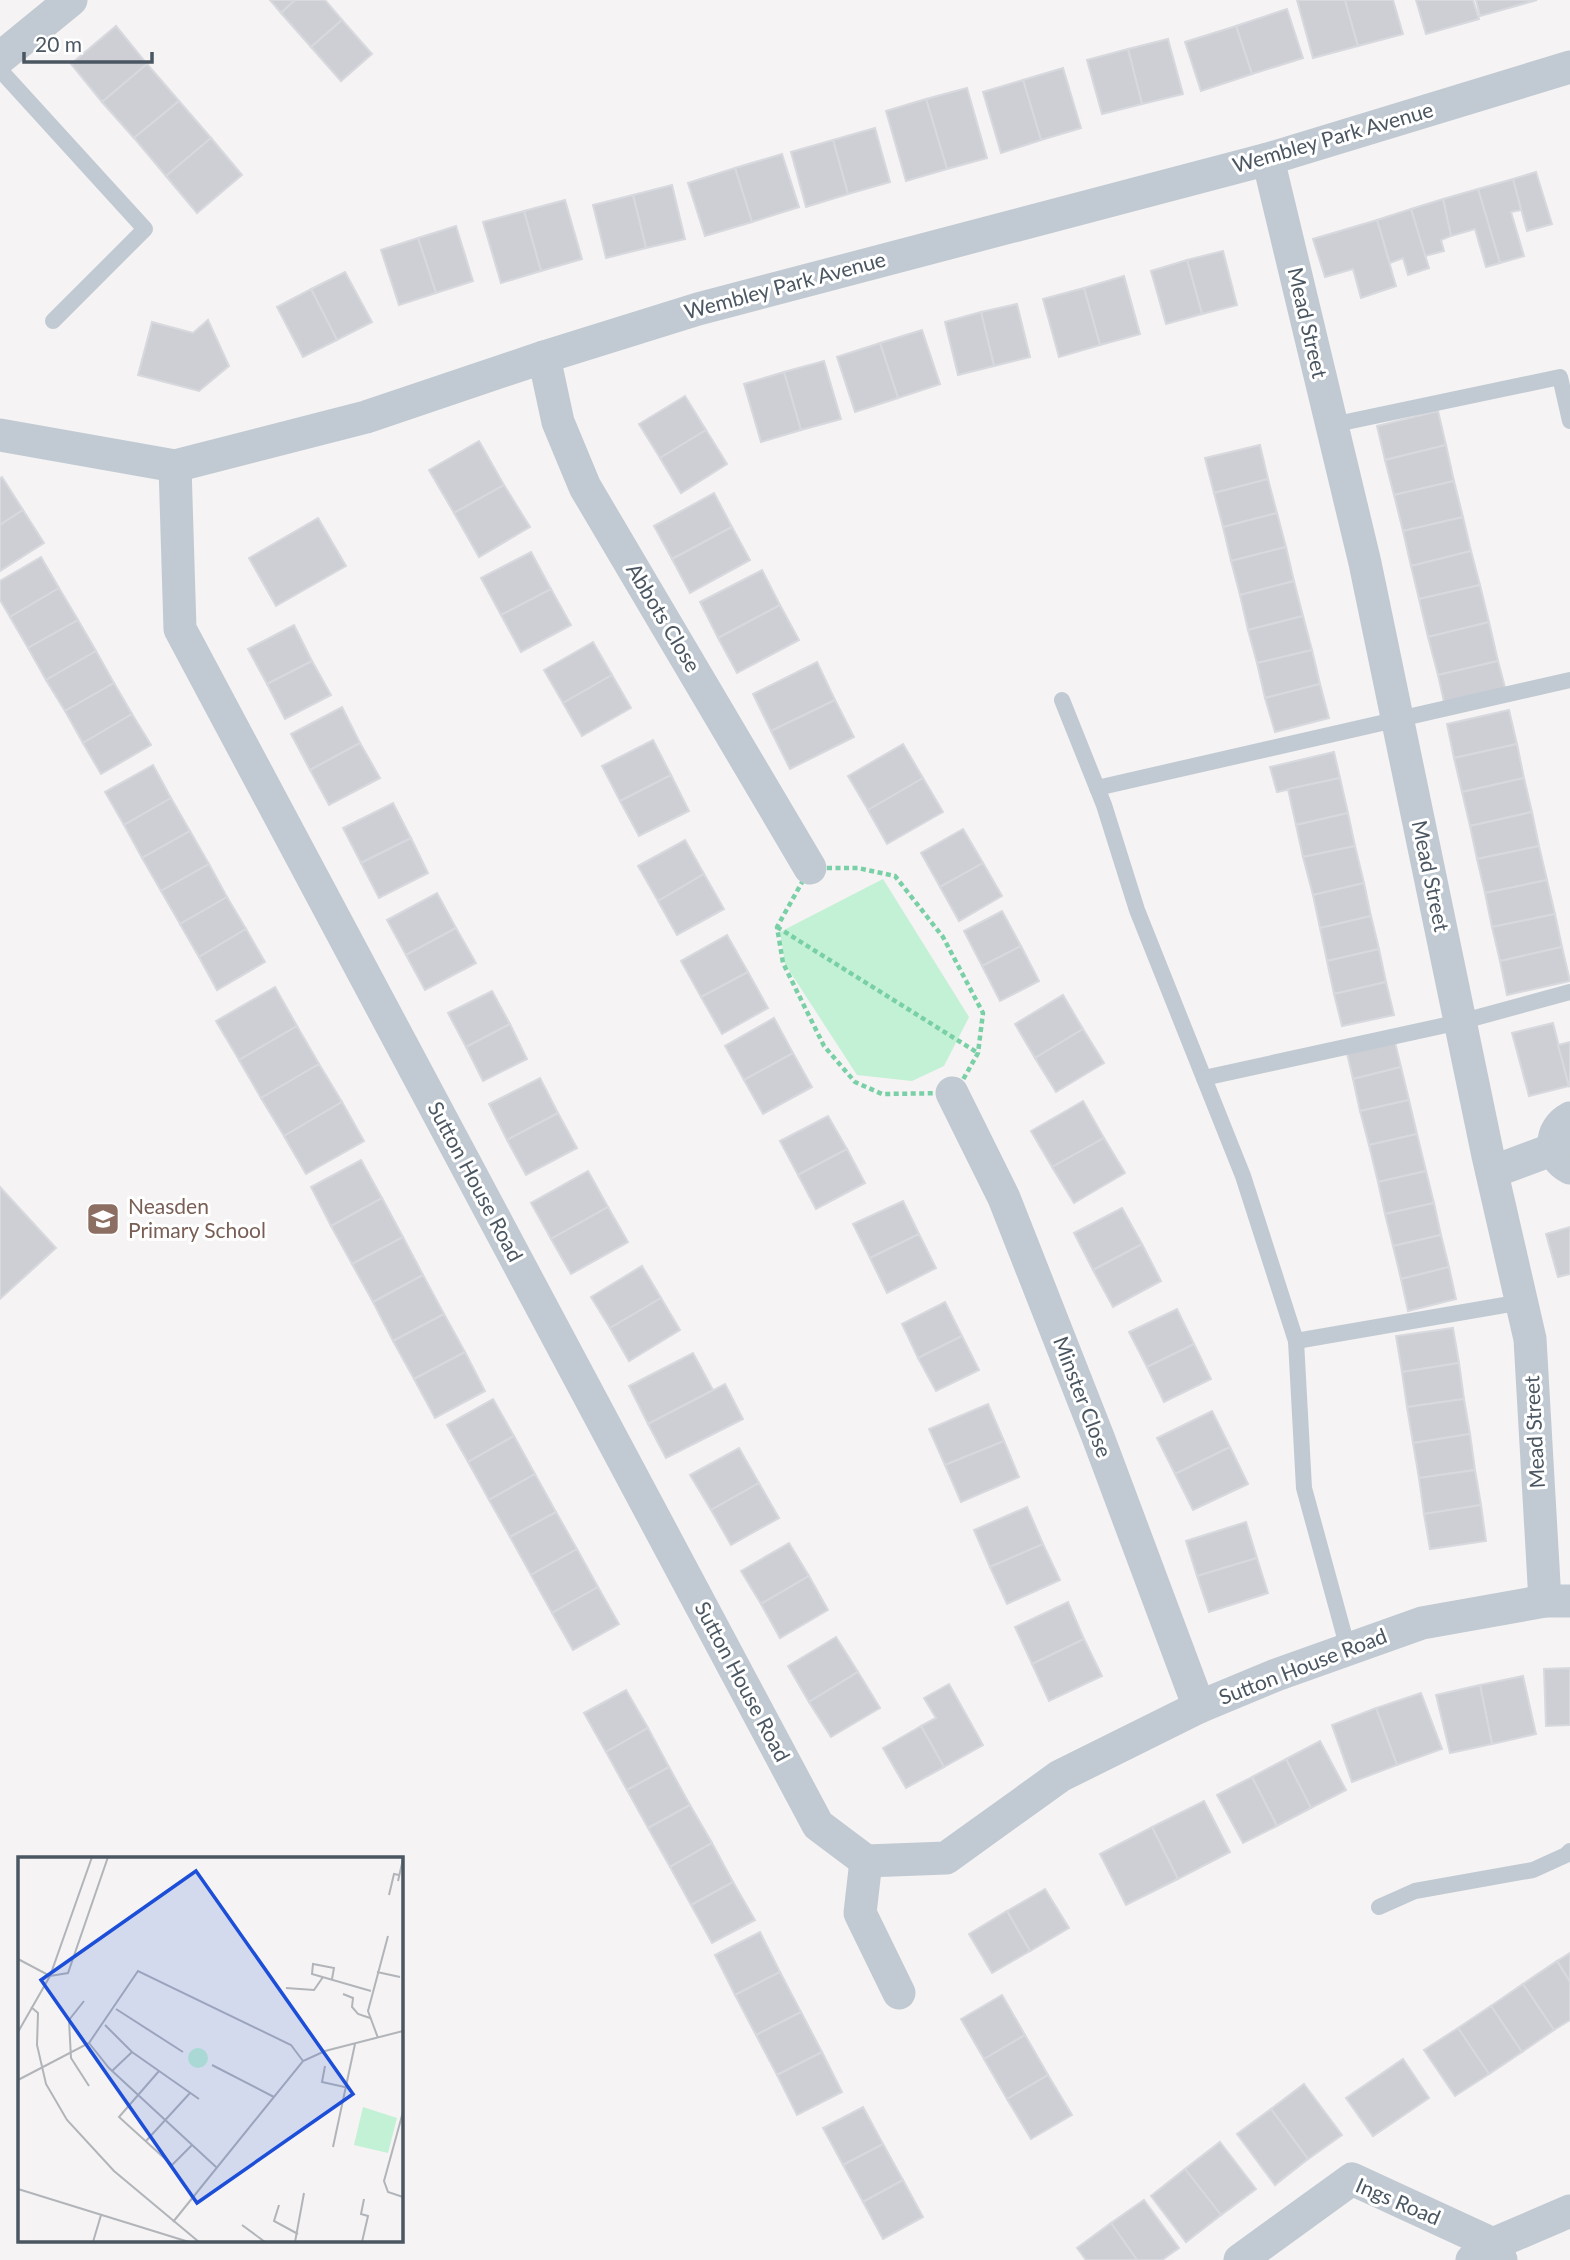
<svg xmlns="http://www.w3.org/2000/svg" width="1570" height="2260" font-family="Lato,sans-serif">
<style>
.green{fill:#c3f1d5}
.building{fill:#cdcfd5;stroke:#d7d9de;stroke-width:2}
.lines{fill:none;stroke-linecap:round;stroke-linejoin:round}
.path{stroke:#7ad0a6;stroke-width:4.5;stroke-dasharray:5 3.5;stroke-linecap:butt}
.service{stroke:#c1cad2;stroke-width:16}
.minor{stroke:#c1cad2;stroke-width:33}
.labels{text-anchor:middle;stroke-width:6;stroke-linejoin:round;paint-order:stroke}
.street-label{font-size:21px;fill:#4a5661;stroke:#fff}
.education-label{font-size:21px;fill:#785e54;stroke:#fff;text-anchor:start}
.inset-road{fill:none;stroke:#b1b4b9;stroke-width:2}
.view{fill:#1d4ed8;fill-opacity:0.15;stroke:#1d4ed8;stroke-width:3.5}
.inset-edge{fill:none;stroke:#4a5661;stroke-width:3.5}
</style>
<rect width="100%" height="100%" fill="#f5f3f3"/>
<polygon class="green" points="883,879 969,1017 944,1066 912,1081 857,1075 785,964 780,932"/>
<g class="building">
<polygon points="270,0 295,0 281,13"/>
<polygon points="295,0 325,0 342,20 311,47 281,13"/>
<polygon points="1297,0 1345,0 1358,46 1313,58"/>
<polygon points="1345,0 1393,0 1403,34 1358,46"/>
<polygon points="1416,0 1473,0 1479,19 1426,34"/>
<polygon points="1476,0 1537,0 1480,16"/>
<polygon points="1287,9 1303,58 1252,74 1236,26"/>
<polygon points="342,20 372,54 341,81 311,47"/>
<polygon points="116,26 147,64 102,102 71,64"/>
<polygon points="1236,26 1252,74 1201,91 1185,42"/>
<polygon points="1168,39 1183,94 1142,104 1128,49"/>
<polygon points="1128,49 1142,104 1102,114 1087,60"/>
<polygon points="147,64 179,101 134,138 102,102"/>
<polygon points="1063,68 1081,128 1041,140 1023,80"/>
<polygon points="1023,80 1041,140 1001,153 983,92"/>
<polygon points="967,88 987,158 947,169 926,99"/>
<polygon points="926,99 947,169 906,181 886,111"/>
<polygon points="179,101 211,138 166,176 134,138"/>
<polygon points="875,128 890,182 848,194 833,140"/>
<polygon points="211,138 242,175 197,213 166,176"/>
<polygon points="833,140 848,194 806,207 791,152"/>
<polygon points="782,154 799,207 752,222 735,168"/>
<polygon points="735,168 752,222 705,236 688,183"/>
<polygon points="1536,172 1552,224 1527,231 1513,179"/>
<polygon points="1513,179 1521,210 1511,212 1524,256 1500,263 1478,189"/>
<polygon points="672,185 685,239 646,248 633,195"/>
<polygon points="1478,189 1500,263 1486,267 1475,229 1451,236 1443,199"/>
<polygon points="633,195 646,248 606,258 593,205"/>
<polygon points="1443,199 1451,236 1441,240 1444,251 1425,256 1411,209"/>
<polygon points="565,200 582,259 541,271 524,211"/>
<polygon points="1411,209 1429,268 1408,275 1403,258 1390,263 1377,220"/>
<polygon points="524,211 541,271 501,283 483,222"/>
<polygon points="1377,220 1396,286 1361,298 1353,269 1325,277 1313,239"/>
<polygon points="456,226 473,281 436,293 418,238"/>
<polygon points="418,238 436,293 399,305 381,250"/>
<polygon points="1223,251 1237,305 1202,314 1187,260"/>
<polygon points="1187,260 1202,314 1166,324 1151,271"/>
<polygon points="345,272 372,322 337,340 311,289"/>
<polygon points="1124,276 1140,334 1100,345 1084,288"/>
<polygon points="1084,288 1100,345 1059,357 1043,299"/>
<polygon points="311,289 337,340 303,357 277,307"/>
<polygon points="1017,304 1030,357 994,366 981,312"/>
<polygon points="981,312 994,366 958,375 945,322"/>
<polygon points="208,320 229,366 199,391 138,375 152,322 193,333"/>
<polygon points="922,330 940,384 898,398 880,343"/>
<polygon points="880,343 898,398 855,412 837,357"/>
<polygon points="824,361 841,419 801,430 784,372"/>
<polygon points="784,372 801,430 761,442 744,384"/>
<polygon points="685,396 706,430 660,458 639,424"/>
<polygon points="1438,411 1446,445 1385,460 1377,426"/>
<polygon points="706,430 727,464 681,493 660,458"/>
<polygon points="479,441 504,485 454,513 429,470"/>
<polygon points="1260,445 1268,479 1214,493 1205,458"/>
<polygon points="1446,445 1454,481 1394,495 1385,460"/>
<polygon points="2,477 23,510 0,525 0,479"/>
<polygon points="1268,479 1277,513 1223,527 1214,493"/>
<polygon points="1454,481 1463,517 1403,531 1394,495"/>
<polygon points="504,485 530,527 479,557 454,513"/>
<polygon points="714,493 732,527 672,559 654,526"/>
<polygon points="23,510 44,543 0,571 0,525"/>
<polygon points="1277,513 1286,547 1231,561 1223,527"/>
<polygon points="1463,517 1471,551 1411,566 1403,531"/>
<polygon points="318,518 346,566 276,606 249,558"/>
<polygon points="732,527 750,560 690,593 672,559"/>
<polygon points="1286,547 1294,581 1240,595 1231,561"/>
<polygon points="1471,551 1480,585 1419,599 1411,566"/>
<polygon points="531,552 551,589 501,615 481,578"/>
<polygon points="41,557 59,588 10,617 0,600 0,581"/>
<polygon points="762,570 780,605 718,638 700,602"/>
<polygon points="1294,581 1303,616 1248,630 1240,595"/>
<polygon points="1480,585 1489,622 1428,637 1419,599"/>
<polygon points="59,588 78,620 28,648 10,617"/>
<polygon points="551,589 571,625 521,652 501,615"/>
<polygon points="780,605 799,640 737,673 718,638"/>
<polygon points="1303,616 1312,650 1257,663 1248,630"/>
<polygon points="78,620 96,651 46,680 28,648"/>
<polygon points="1489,622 1498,661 1438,675 1428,637"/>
<polygon points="294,625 312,661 267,684 248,649"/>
<polygon points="593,642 612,675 563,703 544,670"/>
<polygon points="1312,650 1320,684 1265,698 1257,663"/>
<polygon points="96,651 114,683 65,711 46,680"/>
<polygon points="312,661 331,695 285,719 267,684"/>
<polygon points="1498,661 1506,691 1445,706 1438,675"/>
<polygon points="817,662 835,700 771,731 753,694"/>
<polygon points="612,675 631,708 582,736 563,703"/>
<polygon points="114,683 132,714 83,743 65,711"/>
<polygon points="1320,684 1329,718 1275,732 1265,698"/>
<polygon points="835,700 854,737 790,769 771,731"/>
<polygon points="342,707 360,743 310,770 291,734"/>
<polygon points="1509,710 1517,744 1454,758 1447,724"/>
<polygon points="132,714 151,745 101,774 83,743"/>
<polygon points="653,740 671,775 620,801 602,766"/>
<polygon points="360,743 380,778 329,805 310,770"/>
<polygon points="903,744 923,778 868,810 848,776"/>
<polygon points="1517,744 1524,778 1462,792 1454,758"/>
<polygon points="1334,752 1340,778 1277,792 1270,767"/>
<polygon points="153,765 171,798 124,825 105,792"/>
<polygon points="671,775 689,811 639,836 620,801"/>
<polygon points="923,778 943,812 887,844 868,810"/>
<polygon points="1340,778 1348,813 1296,825 1288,789"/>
<polygon points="1524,778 1532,812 1470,826 1462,792"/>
<polygon points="171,798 190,831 142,858 124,825"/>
<polygon points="393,803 411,838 361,863 343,828"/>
<polygon points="1532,812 1539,846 1477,859 1470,826"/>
<polygon points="1348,813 1355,846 1303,857 1296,825"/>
<polygon points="963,829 983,863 940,887 921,853"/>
<polygon points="190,831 209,864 161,891 142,858"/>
<polygon points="411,838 428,873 379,898 361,863"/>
<polygon points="685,840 704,874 658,901 638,866"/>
<polygon points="1355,846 1364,883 1313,895 1303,857"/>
<polygon points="1539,846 1547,880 1485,893 1477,859"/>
<polygon points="983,863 1002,896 959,921 940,887"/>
<polygon points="209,864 227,897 180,924 161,891"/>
<polygon points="704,874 724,909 677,935 658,901"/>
<polygon points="1547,880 1555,914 1492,927 1485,893"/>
<polygon points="1364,883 1371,916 1320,928 1313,895"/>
<polygon points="437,893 456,928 406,955 387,920"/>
<polygon points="227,897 246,929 199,957 180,924"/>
<polygon points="1002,911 1021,946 982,966 964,931"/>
<polygon points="1555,914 1562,947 1500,961 1492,927"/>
<polygon points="1371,916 1379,949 1327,961 1320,928"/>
<polygon points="456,928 476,963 425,990 406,955"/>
<polygon points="246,929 265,962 217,990 199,957"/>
<polygon points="727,935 748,972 701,997 681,961"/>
<polygon points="1021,946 1039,981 1000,1001 982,966"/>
<polygon points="1562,947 1570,981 1507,995 1500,961"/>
<polygon points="1379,949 1386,982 1334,994 1327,961"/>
<polygon points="748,972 768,1008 722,1034 701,997"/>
<polygon points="1386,982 1394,1015 1342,1026 1334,994"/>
<polygon points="275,987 297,1026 239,1060 216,1021"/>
<polygon points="492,991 510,1024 466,1047 448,1013"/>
<polygon points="1063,995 1083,1029 1035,1058 1015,1024"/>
<polygon points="774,1018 793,1053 744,1080 725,1046"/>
<polygon points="1553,1023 1569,1086 1529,1096 1512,1033"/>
<polygon points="510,1024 527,1059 483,1081 466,1047"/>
<polygon points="297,1026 319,1064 261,1098 239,1060"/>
<polygon points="1083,1029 1104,1063 1056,1092 1035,1058"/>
<polygon points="1394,1038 1401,1067 1353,1079 1346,1049"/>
<polygon points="1570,1042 1570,1085 1569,1086 1558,1045"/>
<polygon points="793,1053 812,1087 763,1114 744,1080"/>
<polygon points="319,1064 342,1102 284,1136 261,1098"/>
<polygon points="1401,1067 1409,1100 1360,1111 1353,1079"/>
<polygon points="540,1078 558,1113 507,1140 489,1104"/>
<polygon points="1409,1100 1417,1134 1369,1145 1360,1111"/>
<polygon points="1083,1101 1104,1138 1052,1167 1031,1131"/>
<polygon points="342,1102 364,1141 306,1174 284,1136"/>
<polygon points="558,1113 577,1148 526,1175 507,1140"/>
<polygon points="828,1116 847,1149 798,1175 780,1141"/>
<polygon points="1417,1134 1426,1171 1378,1182 1369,1145"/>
<polygon points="1104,1138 1125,1173 1074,1203 1052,1167"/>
<polygon points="847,1149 865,1183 816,1209 798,1175"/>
<polygon points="361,1160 382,1198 331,1226 311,1187"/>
<polygon points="588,1171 608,1207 551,1239 531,1203"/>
<polygon points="1426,1171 1434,1203 1385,1214 1378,1182"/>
<polygon points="0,1187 56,1248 0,1299"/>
<polygon points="382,1198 403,1237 352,1264 331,1226"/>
<polygon points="903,1201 919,1234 870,1258 853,1224"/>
<polygon points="1434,1203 1441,1235 1393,1246 1385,1214"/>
<polygon points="608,1207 628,1242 571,1274 551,1239"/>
<polygon points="1122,1208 1142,1244 1093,1270 1074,1233"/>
<polygon points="1570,1227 1570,1274 1558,1277 1546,1234"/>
<polygon points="919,1234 936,1268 887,1293 870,1258"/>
<polygon points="1441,1235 1449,1267 1401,1279 1393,1246"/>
<polygon points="403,1237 423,1275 373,1302 352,1264"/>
<polygon points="1142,1244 1161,1281 1113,1307 1093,1270"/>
<polygon points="642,1266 661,1298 610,1328 591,1297"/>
<polygon points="1449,1267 1456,1299 1408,1311 1401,1279"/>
<polygon points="423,1275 444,1314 393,1341 373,1302"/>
<polygon points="661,1298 680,1330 629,1361 610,1328"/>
<polygon points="945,1302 962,1336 918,1358 902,1324"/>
<polygon points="1177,1309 1194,1344 1147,1367 1129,1332"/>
<polygon points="444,1314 465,1352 414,1379 393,1341"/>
<polygon points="1453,1328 1459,1363 1402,1372 1396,1336"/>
<polygon points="962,1336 979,1370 936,1391 918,1358"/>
<polygon points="1194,1344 1211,1379 1164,1402 1147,1367"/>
<polygon points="465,1352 485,1391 435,1418 414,1379"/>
<polygon points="693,1353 713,1390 648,1424 629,1386"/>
<polygon points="1459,1363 1464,1399 1407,1407 1402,1372"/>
<polygon points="725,1384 743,1419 666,1458 648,1424"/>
<polygon points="493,1399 514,1436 468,1462 447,1425"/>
<polygon points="1464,1399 1470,1434 1413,1443 1407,1407"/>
<polygon points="988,1404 1004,1441 945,1465 929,1429"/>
<polygon points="1212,1411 1230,1447 1175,1474 1157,1438"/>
<polygon points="1470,1434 1475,1470 1419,1478 1413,1443"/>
<polygon points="514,1436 535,1474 489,1500 468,1462"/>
<polygon points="1004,1441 1019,1477 961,1502 945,1465"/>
<polygon points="1230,1447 1248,1484 1193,1510 1175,1474"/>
<polygon points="739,1448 759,1483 711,1510 690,1475"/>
<polygon points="1475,1470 1481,1505 1424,1514 1419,1478"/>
<polygon points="535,1474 556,1512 510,1537 489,1500"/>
<polygon points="759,1483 779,1518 731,1545 711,1510"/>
<polygon points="1481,1505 1486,1541 1430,1549 1424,1514"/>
<polygon points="1027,1507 1043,1544 990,1567 974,1530"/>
<polygon points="556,1512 577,1549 531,1575 510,1537"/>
<polygon points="1246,1522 1257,1558 1197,1576 1186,1541"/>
<polygon points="789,1543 809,1576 761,1604 741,1571"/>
<polygon points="1043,1544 1060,1580 1007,1604 990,1567"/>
<polygon points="577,1549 598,1587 552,1613 531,1575"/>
<polygon points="1257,1558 1268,1593 1209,1612 1197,1576"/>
<polygon points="809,1576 828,1610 780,1638 761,1604"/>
<polygon points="598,1587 619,1624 573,1650 552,1613"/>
<polygon points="1068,1602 1084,1639 1032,1664 1015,1627"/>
<polygon points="836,1637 858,1672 809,1702 788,1666"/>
<polygon points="1084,1639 1102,1676 1049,1701 1032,1664"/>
<polygon points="1570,1668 1570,1725 1546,1726 1544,1669"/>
<polygon points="858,1672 880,1708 831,1737 809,1702"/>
<polygon points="1523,1676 1536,1734 1492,1744 1480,1685"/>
<polygon points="949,1684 983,1745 944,1767 921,1726 936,1718 924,1698"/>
<polygon points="1480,1685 1492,1744 1450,1753 1436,1695"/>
<polygon points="626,1690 648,1728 606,1752 584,1713"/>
<polygon points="1421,1693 1442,1749 1397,1765 1376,1708"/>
<polygon points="1376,1708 1397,1765 1352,1782 1332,1725"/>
<polygon points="921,1726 944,1767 906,1788 883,1748"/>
<polygon points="648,1728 669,1767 627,1790 606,1752"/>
<polygon points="1320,1741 1346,1790 1311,1808 1286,1759"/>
<polygon points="1286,1759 1311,1808 1277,1826 1252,1777"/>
<polygon points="669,1767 690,1805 648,1828 627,1790"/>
<polygon points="1252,1777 1277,1826 1243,1843 1217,1795"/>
<polygon points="1204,1801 1230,1852 1178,1879 1152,1827"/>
<polygon points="690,1805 712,1843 670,1867 648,1828"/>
<polygon points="1152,1827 1178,1879 1126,1905 1100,1854"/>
<polygon points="712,1843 733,1882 691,1905 670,1867"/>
<polygon points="733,1882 755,1920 712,1943 691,1905"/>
<polygon points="1045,1889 1069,1928 1030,1951 1007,1911"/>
<polygon points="1007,1911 1030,1951 992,1973 969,1934"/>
<polygon points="760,1932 780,1972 735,1995 715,1955"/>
<polygon points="1570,1953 1570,1982 1557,1961"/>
<polygon points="1557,1961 1570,1982 1570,2020 1554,2030 1523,1984"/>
<polygon points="780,1972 801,2012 756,2035 735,1995"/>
<polygon points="1523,1984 1554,2030 1522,2052 1491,2006"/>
<polygon points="1002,1995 1025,2035 984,2059 961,2019"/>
<polygon points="1491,2006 1522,2052 1489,2074 1458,2028"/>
<polygon points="801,2012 822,2052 777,2075 756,2035"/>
<polygon points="1458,2028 1489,2074 1455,2096 1424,2050"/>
<polygon points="1025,2035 1048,2075 1007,2099 984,2059"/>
<polygon points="822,2052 842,2092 797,2115 777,2075"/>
<polygon points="1403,2059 1429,2098 1373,2136 1346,2098"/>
<polygon points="1048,2075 1072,2115 1031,2139 1007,2099"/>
<polygon points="1304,2084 1342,2135 1308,2159 1271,2109"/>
<polygon points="863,2107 883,2144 843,2165 823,2128"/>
<polygon points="1271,2109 1308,2159 1275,2185 1237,2134"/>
<polygon points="1220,2142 1256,2189 1221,2215 1185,2169"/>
<polygon points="883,2144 903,2180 863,2202 843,2165"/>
<polygon points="1185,2169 1221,2215 1186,2242 1151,2196"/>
<polygon points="903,2180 923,2217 883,2239 863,2202"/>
<polygon points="1144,2200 1179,2248 1162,2260 1137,2260 1111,2223"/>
<polygon points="1111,2223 1137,2260 1086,2260 1077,2248"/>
</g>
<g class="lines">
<g class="path">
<polygon points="810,868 858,868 895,876 943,937 983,1013 978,1053 960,1085 952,1093 882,1094 855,1082 824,1046 783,963 777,927"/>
<polyline points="777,927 978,1053"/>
</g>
<g class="service">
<polyline points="0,70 145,229 53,321"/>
<polyline points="1332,425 1560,377 1570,421"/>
<polyline points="1062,700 1104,805 1137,910 1243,1176 1296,1341 1304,1488 1348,1649"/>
<polyline points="1097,788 1570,680"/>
<polyline points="1204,1078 1460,1022 1570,992"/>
<polyline points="1296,1341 1522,1302"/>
<polyline points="1379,1907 1415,1891 1533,1870 1566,1855 1570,1851"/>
</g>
<g class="minor">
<polyline points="0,58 71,0"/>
<polyline points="1268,159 1365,563 1488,1156 1530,1339 1545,1601"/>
<polyline points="544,357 558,422 585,487 810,868"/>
<polyline points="0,435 175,466 366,417 544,357 698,309 1268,159 1570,67"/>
<polyline points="175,466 180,629 818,1825 866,1861 946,1858 1060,1776 1199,1707 1276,1675 1422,1623 1545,1601 1570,1601"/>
<polyline points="952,1093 1004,1198 1098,1437 1199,1707"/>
<path d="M1570,1118c-21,11 -22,39 0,50"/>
<polyline points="1492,1172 1554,1149"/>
<polyline points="866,1861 860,1913 899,1993"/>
<polyline points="1240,2260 1352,2179 1493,2244 1501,2260"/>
<polyline points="1472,2260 1493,2244 1570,2211"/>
</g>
</g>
<defs>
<symbol id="school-square" viewBox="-11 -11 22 22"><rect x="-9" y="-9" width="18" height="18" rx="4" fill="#8d6e63" stroke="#fff"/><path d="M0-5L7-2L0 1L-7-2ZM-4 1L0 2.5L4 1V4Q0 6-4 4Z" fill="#fff"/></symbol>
</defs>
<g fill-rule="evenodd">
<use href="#school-square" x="84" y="1200" width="38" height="38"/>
</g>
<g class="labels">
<g class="street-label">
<text transform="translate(1333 138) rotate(-16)" y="7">Wembley Park Avenue</text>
<text transform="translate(785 286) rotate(-15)" y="7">Wembley Park Avenue</text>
<text transform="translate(1307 323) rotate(77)" y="7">Mead Street</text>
<text transform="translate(663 618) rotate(59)" y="7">Abbots Close</text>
<text transform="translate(1430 876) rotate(78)" y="7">Mead Street</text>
<text transform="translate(475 1182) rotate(62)" y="7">Sutton House Road</text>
<text transform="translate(1082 1397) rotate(69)" y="7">Minster Close</text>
<text transform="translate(1535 1432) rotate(-93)" y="7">Mead Street</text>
<text transform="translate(1303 1667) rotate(-21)" y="7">Sutton House Road</text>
<text transform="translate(742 1682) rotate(62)" y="7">Sutton House Road</text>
<text transform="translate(1398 2202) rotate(23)" y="7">Ings Road</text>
</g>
<g class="education-label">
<text x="128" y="1214">Neasden<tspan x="128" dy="24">Primary School</tspan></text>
</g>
</g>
<g transform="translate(18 1857)">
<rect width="385" height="385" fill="#f5f3f3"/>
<path d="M170 201a10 10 0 1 1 20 0a10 10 0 1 1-20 0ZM345,250l34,11 -9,35 -34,-8z" fill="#c3f1d5"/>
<path class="inset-road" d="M380,24l5,-22M371,38l5,-21 5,1M0,102l32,17 18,-3 40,-116M359,115l23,5M314,122l2,-11 -21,-4 -1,10 59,17M268,131l28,2 9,-13M325,137l10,4 -1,9 6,7 12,4M66,144l-15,19 2,38 18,28M13,150l7,6 -1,32 9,39 21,36 47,51 85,71M98,152l67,43M87,168l27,27 67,47M0,175l32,-56 42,-119M360,181l-10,-27 20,-75M71,186l20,25 107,99M194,208l62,32M307,209l-3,16 27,6M94,214l20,-19M141,214l-40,46 53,48 20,-20M0,223l71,-37 49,-72 153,74 12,16M385,255l-19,69 4,11 15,5M128,284l44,-48M315,290l22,-103M0,332l171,53M261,348l-5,16 24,13M155,365l130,-161 22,-10 78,-20M224,368l23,17M75,385l8,-27M277,385l9,-49M344,385l6,-26 -7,-2 3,-15"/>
<path class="view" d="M178,14l157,223 -156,109 -156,-223z"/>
<rect width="385" height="385" class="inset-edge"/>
</g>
<path d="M24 52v10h128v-10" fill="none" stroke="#4a5661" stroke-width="3.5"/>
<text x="35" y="52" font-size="21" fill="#4a5661" stroke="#ffffff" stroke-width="5" paint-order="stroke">20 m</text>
</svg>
